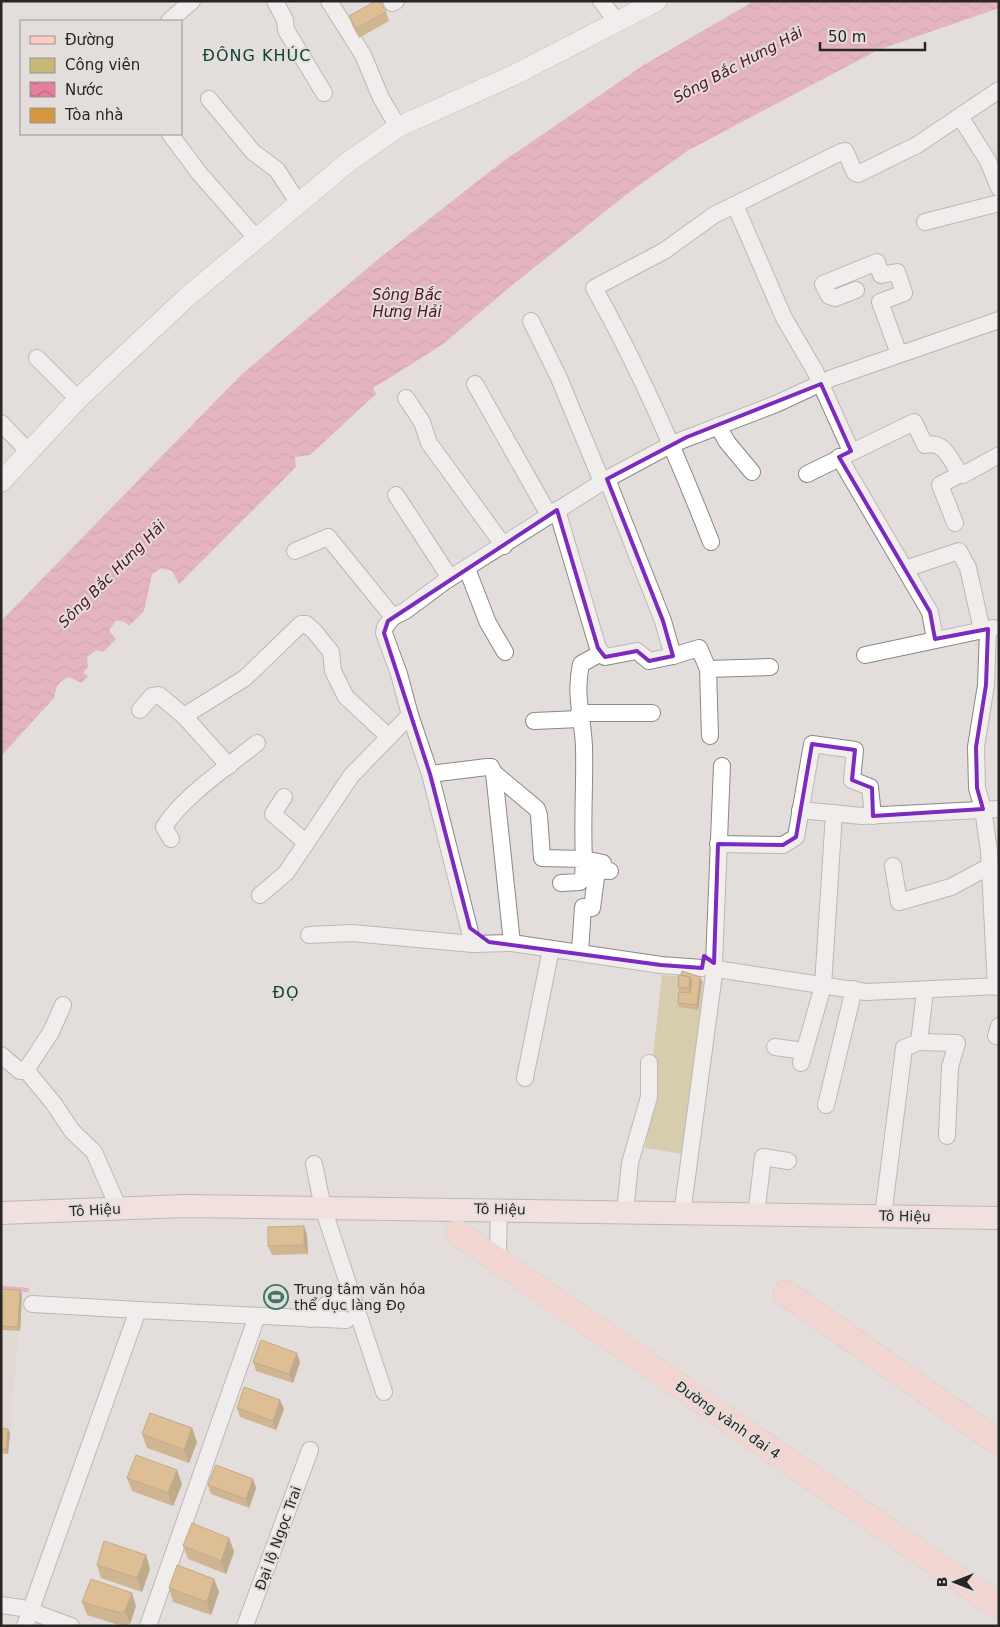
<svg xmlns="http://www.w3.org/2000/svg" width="1000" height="1627" font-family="'DejaVu Sans',sans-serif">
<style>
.built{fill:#ded2cb}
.green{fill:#c6b877}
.water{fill:url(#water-waves)}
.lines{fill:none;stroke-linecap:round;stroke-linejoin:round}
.stream{stroke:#e5809c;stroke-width:4.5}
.minor-casing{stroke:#8c8885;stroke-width:18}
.tertiary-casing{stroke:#8c8885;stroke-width:21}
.secondary-casing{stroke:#8c8885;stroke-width:24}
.primary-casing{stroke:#bebebe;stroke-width:26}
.minor{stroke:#fff;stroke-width:16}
.tertiary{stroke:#fff;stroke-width:20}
.secondary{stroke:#ffe4e1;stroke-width:22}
.primary{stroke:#fecac4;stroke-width:25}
.wall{fill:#b78335}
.shaded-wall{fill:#956a2b}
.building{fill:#d5983e;stroke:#956a2b}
.marked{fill:none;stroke:#7b2cbf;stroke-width:4;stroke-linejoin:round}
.labels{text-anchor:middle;stroke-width:4;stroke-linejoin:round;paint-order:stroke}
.street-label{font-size:14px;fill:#282625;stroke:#e3dedc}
.poi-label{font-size:14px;fill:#282625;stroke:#e3dedc;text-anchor:start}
.water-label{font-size:15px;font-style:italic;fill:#511229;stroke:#e3dedc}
.quarter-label{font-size:16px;letter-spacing:1px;fill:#0e4132;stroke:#e3dedc}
</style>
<defs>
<pattern id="water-waves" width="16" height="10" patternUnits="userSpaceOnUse" patternTransform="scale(1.25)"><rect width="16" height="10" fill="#e5809c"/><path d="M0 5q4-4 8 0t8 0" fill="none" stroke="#ba697f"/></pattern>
</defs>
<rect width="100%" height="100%" fill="#e3dedc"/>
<polygon class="built" points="1,1293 22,1294 8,1454 1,1453"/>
<polygon class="green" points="662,975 700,978 706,985 682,1154 645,1148 655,1094 652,1066"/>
<path class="water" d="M754,1h245v7l-121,42 -191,101 -56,40 -120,95 -69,59 -69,43 3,6 -66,61 -15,2 1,10 -117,117 -7,-13 -11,-3 -9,6 -8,37 -15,15 -4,-4 -9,-2 -7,11 7,8 -13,13 -7,-2 -9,7 1,10 -5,6 5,3 -7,7 -12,-6c-11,4 -13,10 -15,21l-53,58v-135l240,-246 141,-119 120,-94 142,-97z"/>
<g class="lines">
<polyline class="stream" points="1,1288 27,1290"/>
<defs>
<g id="minor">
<polyline points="275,1 285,20 286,30 324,93"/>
<polyline points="329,1 363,55 381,98 398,127"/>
<polyline points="601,1 618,23"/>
<polyline points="392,3 396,1"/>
<polyline points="169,21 192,1"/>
<polyline points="209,99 253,152 277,170 299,204"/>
<polyline points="961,118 988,161 999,188"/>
<polyline points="170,134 199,173 256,238"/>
<polyline points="735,205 784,318 815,371 851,451"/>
<polyline points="925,222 999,203"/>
<polyline points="856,290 835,298 829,296 823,284 877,262 881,275 897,272 904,293 880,302 899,354"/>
<polyline points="531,321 559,378 602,482"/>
<polyline points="37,358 78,399"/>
<polyline points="475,384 549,515"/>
<polyline points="406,398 422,422 429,443 504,546"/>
<polyline points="1,423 29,452"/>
<polyline points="718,426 727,442 752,472"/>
<polyline points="839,457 930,612 935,639"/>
<path d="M807,474l107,-52 11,23c20,-5 25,15 35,29l3,1 36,-20"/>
<polyline points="396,495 450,578"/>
<polyline points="557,510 598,648 605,657 637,651 649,661 673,656 663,621 607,479"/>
<polyline points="955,523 940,485 960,474"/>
<path d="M711,542c-34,-87 -71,-173 -117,-254l70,-37 50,-36 127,-63 4,-1 10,22 3,1 59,-29 82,-55"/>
<polyline points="295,551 328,537 393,617"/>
<polyline points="467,569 488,623 505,652"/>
<polyline points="905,569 959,551 968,568 982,630"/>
<polyline points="988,629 986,685 976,747 977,788 983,809 989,851 996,987"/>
<path d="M601,653l-20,11c-7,32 2,53 3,83 1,37 -2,74 0,112l19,4"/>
<polyline points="865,655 993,628"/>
<polyline points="673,656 699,648 708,669 710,736"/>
<polyline points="708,669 770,667"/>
<polyline points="140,710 152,696 159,695 184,716"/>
<polyline points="579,713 652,713"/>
<polyline points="410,715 430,774 473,944"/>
<polyline points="534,721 580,719"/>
<polyline points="229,766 184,716 245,678 301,624 306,624 314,631 331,652 333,671 346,697 389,737"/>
<polyline points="494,773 537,809 539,815 542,858 584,859 583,878 580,882 561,883"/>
<polyline points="430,774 487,767 491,767 494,773 512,943"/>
<polyline points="284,797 273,814 305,842"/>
<polyline points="800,810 862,816 999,809"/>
<path d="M171,839l-7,-12c18,-30 65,-61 93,-84"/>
<polyline points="718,844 783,845 796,837 812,744 855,750 852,780 870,787 873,816"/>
<polyline points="893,866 899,902 951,887 990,866"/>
<polyline points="260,895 286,873 351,776 410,715 399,674 384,633 385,627 393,617 405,611 444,582 607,479 672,444 776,404 832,378 999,320"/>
<polyline points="309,935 352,933 473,944 512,943 661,965 702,968"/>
<polyline points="580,952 583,907 592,908 597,870 610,871"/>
<polyline points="714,963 722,766"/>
<polyline points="717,969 866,992 999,986"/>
<polyline points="63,1005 51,1032 26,1070 54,1104 72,1131 94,1152 119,1209"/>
<polyline points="996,1036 999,1026"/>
<polyline points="919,1042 957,1043 950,1067 947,1136"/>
<polyline points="775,1047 804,1051"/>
<polyline points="1,1055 20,1071 26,1070"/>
<polyline points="801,1063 823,986 834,813"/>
<polyline points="525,1078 551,949"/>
<polyline points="826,1105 854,989"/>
<polyline points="314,1164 323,1208 384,1392"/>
<polyline points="499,1209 498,1251 500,1262"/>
<polyline points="625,1212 630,1163 649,1097 649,1063"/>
<polyline points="682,1214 714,974"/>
<polyline points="756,1215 763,1157 788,1161"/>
<polyline points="883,1216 904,1048 919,1042 925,991"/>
<polyline points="32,1304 138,1310"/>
<polyline points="310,1319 333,1299 351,1293"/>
<polyline points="1,1605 22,1608 71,1626"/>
<polyline points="25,1626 138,1310 346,1320"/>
<polyline points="148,1626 257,1316"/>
<polyline points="245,1626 310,1450"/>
</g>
<polyline id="tertiary" points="1,482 78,399 187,297 347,163 398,127 514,75 657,1"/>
<polyline id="secondary" points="1,1213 185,1206 999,1218"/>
<g id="primary">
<polyline points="458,1233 999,1607"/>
<polyline points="786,1293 999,1443"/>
</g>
</defs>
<use href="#minor" class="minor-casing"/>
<use href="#tertiary" class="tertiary-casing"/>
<use href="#secondary" class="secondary-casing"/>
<use href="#primary" class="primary-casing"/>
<use href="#minor" class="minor"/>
<use href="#tertiary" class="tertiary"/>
<use href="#secondary" class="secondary"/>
<use href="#primary" class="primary"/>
</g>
<g class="wall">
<polygon points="386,12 389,21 359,38 352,25 349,16"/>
<polygon points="702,981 698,1010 679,1007 678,1003 679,992 678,987"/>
<polygon points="307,1235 308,1254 272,1255 268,1246"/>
<polygon points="1,1289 22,1294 20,1331 2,1330 1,1334"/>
<polygon points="253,1362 300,1362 293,1383 256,1371"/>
<polygon points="237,1408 284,1409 276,1430 240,1417"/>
<polygon points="1,1428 10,1433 8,1454 1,1453"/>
<polygon points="192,1428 197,1442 189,1463 147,1448 142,1434"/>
<polygon points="127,1478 182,1484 173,1506 132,1491"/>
<polygon points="253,1479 256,1488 249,1508 211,1494 208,1485"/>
<polygon points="229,1538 234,1552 226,1574 188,1559 183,1546"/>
<polygon points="146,1555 150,1569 142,1592 101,1578 97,1565"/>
<polygon points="214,1579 219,1592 211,1615 173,1602 169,1588"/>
<polygon points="82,1602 136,1606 130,1624 126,1626 122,1626 87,1615"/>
</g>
<g class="shaded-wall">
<polygon points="690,977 694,986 692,997 689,988"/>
<polygon points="700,977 702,981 698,1010 697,1005"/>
<polygon points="304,1226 307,1235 308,1254 304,1245"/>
<polygon points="20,1290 22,1294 20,1331 18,1327"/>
<polygon points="297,1353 300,1362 293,1383 289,1374"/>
<polygon points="280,1400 284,1409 276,1430 273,1421"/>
<polygon points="192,1428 197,1442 189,1463 184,1450"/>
<polygon points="8,1429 10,1433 8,1454 6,1449"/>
<polygon points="177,1470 182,1484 173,1506 168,1493"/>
<polygon points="253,1479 256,1488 249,1508 246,1499"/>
<polygon points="229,1538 234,1552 226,1574 221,1561"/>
<polygon points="146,1555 150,1569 142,1592 137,1578"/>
<polygon points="214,1579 219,1592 211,1615 207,1602"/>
<polygon points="132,1593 136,1606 130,1624 125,1611"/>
</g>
<g class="building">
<polygon points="376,1 380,1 386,12 356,29 349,16"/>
<polygon points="682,971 700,977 697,1005 678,1003 679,992 690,993 692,981 690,977 681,975"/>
<polygon points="679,975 690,977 689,988 678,987"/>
<polygon points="304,1226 304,1245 268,1246 268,1227"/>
<polygon points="1,1289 20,1290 18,1327 1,1326"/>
<polygon points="261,1340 297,1353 289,1374 253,1362"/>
<polygon points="244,1387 280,1400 273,1421 237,1408"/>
<polygon points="150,1413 192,1428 184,1450 142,1434"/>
<polygon points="1,1428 8,1429 6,1449 1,1449"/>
<polygon points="136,1455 177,1470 168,1493 127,1478"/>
<polygon points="216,1465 253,1479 246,1499 208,1485"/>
<polygon points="192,1523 229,1538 221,1561 183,1546"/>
<polygon points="104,1541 146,1555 137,1578 97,1565"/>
<polygon points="177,1565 214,1579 207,1602 169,1588"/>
<polygon points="91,1579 132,1593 125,1611 120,1613 82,1602"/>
</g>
<path d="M0 0H1000V1627H0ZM821,384l30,67 -12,6 91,155 5,27 53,-10 -2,56 -10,62 1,41 6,21 -110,7 -1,-28 -20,-8 3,-30 -43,-6 -16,93 -13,8 -65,-1 -4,119 -10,-7 -2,12 -41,-3 -172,-23 -19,-14 -40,-154 -46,-141 4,-12 169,-111 41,138 7,9 32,-6 12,10 24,-5 -10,-35 -56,-142 80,-42z" fill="#e3dedc" fill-opacity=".55" fill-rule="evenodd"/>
<path class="marked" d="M821,384l30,67 -12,6 91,155 5,27 53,-10 -2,56 -10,62 1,41 6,21 -110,7 -1,-28 -20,-8 3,-30 -43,-6 -16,93 -13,8 -65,-1 -4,119 -10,-7 -2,12 -41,-3 -172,-23 -19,-14 -40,-154 -46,-141 4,-12 169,-111 41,138 7,9 32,-6 12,10 24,-5 -10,-35 -56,-142 80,-42z"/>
<defs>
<symbol id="stadium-ring" viewBox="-11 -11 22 22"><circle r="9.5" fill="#e3dedc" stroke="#3c7964" stroke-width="1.5"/><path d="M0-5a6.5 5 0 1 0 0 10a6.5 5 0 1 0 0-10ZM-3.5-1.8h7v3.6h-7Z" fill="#3c7964"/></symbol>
</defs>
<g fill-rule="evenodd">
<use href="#stadium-ring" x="262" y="1283" width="28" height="28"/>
</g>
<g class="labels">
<g class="street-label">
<text transform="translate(500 1209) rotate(1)" y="5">Tô Hiệu</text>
<text transform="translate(95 1210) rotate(-3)" y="5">Tô Hiệu</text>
<text transform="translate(905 1216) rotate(1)" y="5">Tô Hiệu</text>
<text transform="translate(728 1420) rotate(35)" y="5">Đường vành đai 4</text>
<text transform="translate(278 1538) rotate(-70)" y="5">Đại lộ Ngọc Trai</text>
</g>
<g class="poi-label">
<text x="294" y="1294">Trung tâm văn hóa<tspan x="294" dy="16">thể dục làng Đọ</tspan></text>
</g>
<g class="water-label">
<text transform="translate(738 65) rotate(-28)" y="5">Sông Bắc Hưng Hải</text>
<text x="407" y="300">Sông Bắc<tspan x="407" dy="17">Hưng Hải</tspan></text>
<text transform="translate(112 574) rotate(-45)" y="5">Sông Bắc Hưng Hải</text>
</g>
<g class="quarter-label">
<text x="257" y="61">ĐÔNG KHÚC</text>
<text x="286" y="998">ĐỌ</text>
</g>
</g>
<rect width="1000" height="1627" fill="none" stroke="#282625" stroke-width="5"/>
<rect x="20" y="20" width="162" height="115" fill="#e3dedc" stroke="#989493"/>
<rect x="30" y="36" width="25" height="8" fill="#fecac4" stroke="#989493"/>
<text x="65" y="45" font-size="15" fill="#282625">Đường</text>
<rect x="30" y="58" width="25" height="15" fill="#c6b877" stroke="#989493"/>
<text x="65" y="70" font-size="15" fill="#282625">Công viên</text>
<rect x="30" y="82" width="25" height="15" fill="url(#water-waves)" stroke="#989493"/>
<text x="65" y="95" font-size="15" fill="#282625">Nước</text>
<rect x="30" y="108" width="25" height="15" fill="#d5983e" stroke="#989493"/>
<text x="65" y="120" font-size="15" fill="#282625">Tòa nhà</text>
<g transform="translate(955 1582) rotate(270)" stroke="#e3dedc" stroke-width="4" paint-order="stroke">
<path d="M0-4L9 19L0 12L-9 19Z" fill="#282625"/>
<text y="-8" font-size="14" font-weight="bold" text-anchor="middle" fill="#282625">B</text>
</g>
<path d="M820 42v8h105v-8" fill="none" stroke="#282625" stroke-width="2.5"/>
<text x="828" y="42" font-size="15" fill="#282625" stroke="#e3dedc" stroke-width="4" paint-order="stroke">50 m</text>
</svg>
